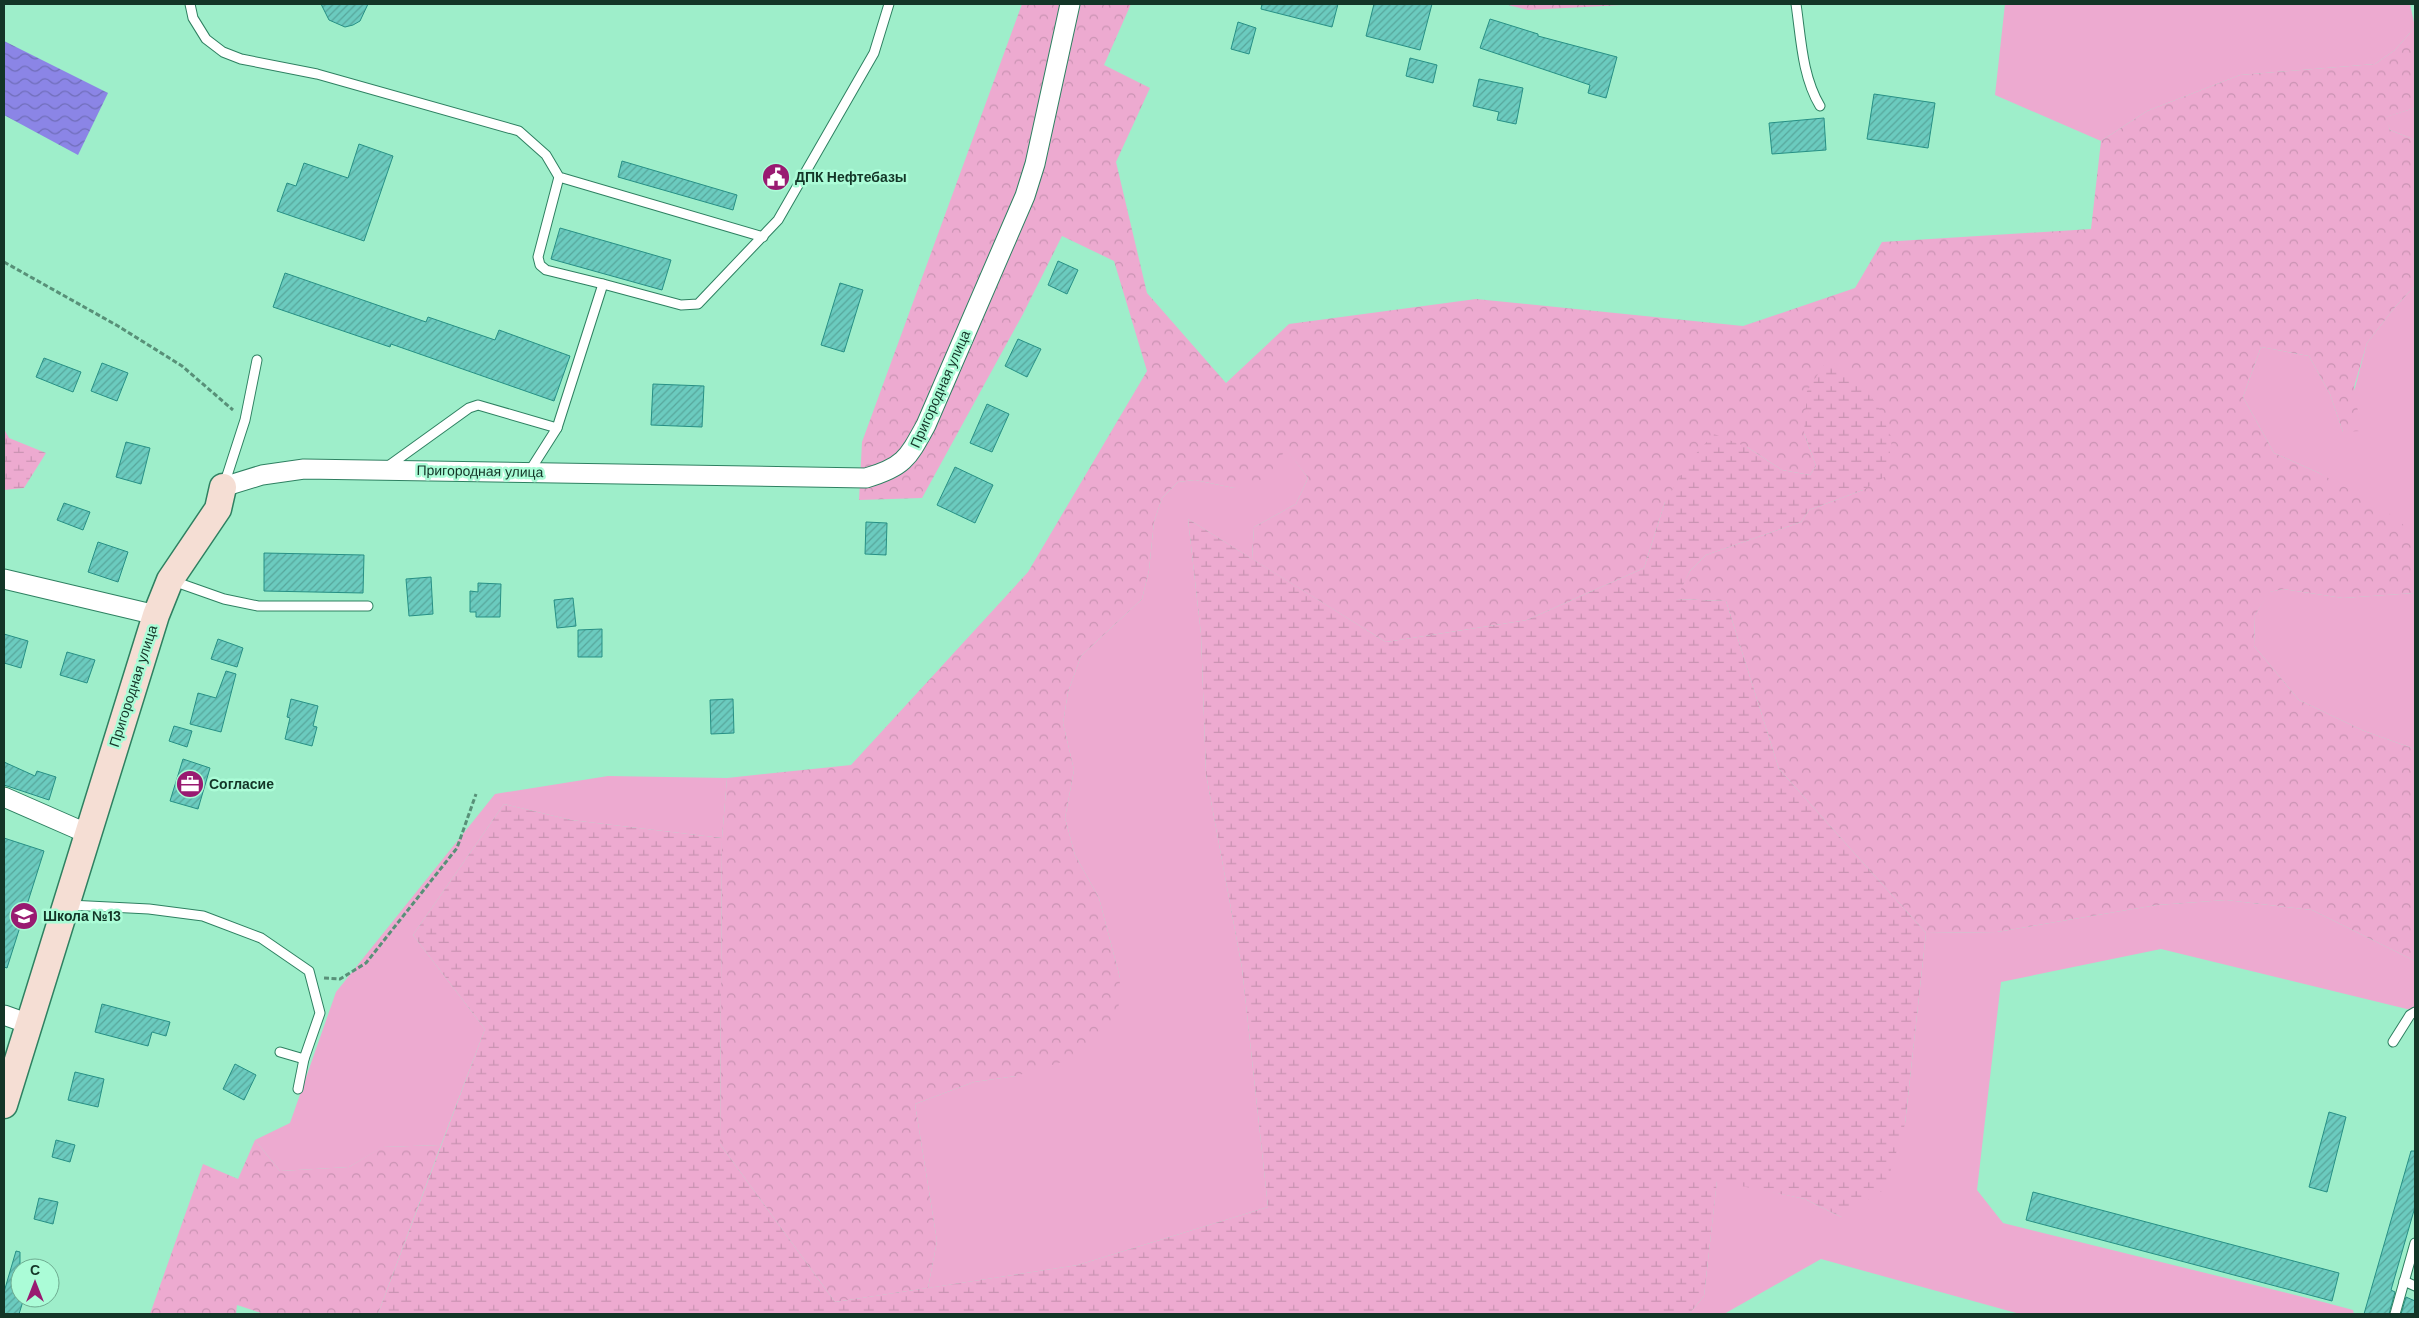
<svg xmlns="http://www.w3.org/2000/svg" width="2419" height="1318" font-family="'DM Sans',sans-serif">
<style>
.grass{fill:#edaad0}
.forest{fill:url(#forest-crowns)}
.wetland{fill:url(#wetland-marsh)}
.water{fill:url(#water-waves)}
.building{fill:url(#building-hatch);stroke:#279085}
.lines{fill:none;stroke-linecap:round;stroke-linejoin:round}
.lane-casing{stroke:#2e8061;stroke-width:11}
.street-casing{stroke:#2e8061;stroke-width:21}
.secondary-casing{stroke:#2e8061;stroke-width:29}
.path{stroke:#589078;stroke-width:3;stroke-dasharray:5 2.5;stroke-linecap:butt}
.lane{stroke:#fff;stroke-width:9}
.street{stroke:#fff;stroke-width:19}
.secondary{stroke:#f5ded4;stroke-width:26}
.labels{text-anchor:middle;stroke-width:5;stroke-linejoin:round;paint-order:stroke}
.poi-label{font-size:14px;font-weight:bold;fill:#133527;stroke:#abfcd7;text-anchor:start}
.street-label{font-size:14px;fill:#133527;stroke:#abfcd7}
</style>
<defs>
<pattern id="forest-crowns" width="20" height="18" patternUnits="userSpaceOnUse" patternTransform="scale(1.25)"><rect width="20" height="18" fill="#edaad0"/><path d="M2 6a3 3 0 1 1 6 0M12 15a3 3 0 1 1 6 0" fill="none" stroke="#ca93b3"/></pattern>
<pattern id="wetland-marsh" width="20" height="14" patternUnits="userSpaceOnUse" patternTransform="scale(1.25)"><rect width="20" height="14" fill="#edaad0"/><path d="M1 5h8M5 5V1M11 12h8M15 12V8" fill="none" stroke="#ca93b3"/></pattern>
<pattern id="water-waves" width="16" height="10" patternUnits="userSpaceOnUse" patternTransform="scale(1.25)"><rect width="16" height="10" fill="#8b85e6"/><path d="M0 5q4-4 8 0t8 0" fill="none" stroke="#706eba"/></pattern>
<pattern id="building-hatch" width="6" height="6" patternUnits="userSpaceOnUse" patternTransform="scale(1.25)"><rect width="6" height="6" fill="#6bcbbf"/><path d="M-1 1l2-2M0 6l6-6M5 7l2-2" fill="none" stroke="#57a69b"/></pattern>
</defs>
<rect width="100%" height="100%" fill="#9eeeca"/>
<g class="grass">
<polygon points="2005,4 2410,4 2415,27 2395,50 2375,64 2240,75 2147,111 2101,141 1995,95"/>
<polygon points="2415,108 2415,140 2390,130 2385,117"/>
<polygon points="2415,286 2415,534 2319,473 2274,453 2243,397 2261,347 2309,356 2330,394 2343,432 2367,343 2395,307"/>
<polygon points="1286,448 1308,478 1296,504 1254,527 1252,559 1188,519 1201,634 1206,774 1242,968 1268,1207 1078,1265 928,1288 937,1241 915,1104 974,1082 1016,1076 1120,978 1099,898 1075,855 1065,818 1074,770 1063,723 1068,692 1081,656 1142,599 1149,570 1154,522 1162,498 1178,482 1195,480 1234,488"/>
<polygon points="2283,589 2343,598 2415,593 2415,749 2364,731 2299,700 2254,646 2255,615 2269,592"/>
<polygon points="608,776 727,778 722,838 571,820 504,804 413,935 485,1029 441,1145 383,1147 349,1167 280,1171 255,1140 290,1123 336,992 495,794"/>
<polygon points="2226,900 2312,910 2415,961 2415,1011 2161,949 2001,982 1977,1190 2003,1223 2323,1302 2353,1310 2354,1314 2020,1314 1821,1259 1724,1314 1689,1314 1704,1296 1717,1180 1805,1199 1841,1217 1905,1124 1926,933 1997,932 2157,905"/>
</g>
<g class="forest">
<polygon points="1022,4 1131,4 1104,65 1150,88 1116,162 1147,293 1226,383 1289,324 1476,299 1743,326 1855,288 1882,242 2091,229 2101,141 2147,111 2240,75 2375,64 2395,50 2415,27 2415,108 2386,117 2390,130 2415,140 2415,286 2395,307 2367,343 2354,387 2361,431 2343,432 2330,394 2309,356 2261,347 2243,397 2274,453 2319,473 2377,504 2415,534 2415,593 2343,598 2283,589 2270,592 2255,615 2254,646 2299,700 2364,731 2415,749 2415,961 2312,910 2226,900 2157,905 1997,932 1926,933 1779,769 1726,601 1675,599 1690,571 1706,555 1801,522 1809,510 1863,490 1804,433 1816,466 1810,475 1782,470 1747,447 1665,502 1644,568 1527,620 1386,642 1252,559 1254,527 1296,504 1308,478 1286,449 1267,478 1234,488 1195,480 1178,482 1162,498 1154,522 1149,570 1142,599 1081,656 1068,692 1063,723 1074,770 1065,818 1075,855 1099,898 1120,978 1118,1019 1072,1059 1016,1076 974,1082 915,1104 937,1241 928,1288 835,1302 720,1144 722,838 727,778 851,765 1028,572 1147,371 1114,261 1062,236 1023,314 922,498 859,500 862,442"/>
<polygon points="1504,4 1641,4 1528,10"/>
<polygon points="255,1140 280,1171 349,1167 382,1147 441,1145 378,1314 264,1314 237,1305 236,1314 150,1314 203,1164 238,1179"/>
</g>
<g class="wetland">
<polygon points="1828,359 1861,382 1879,408 1892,439 1886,476 1863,490 1809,510 1801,522 1706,555 1690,571 1676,599 1726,601 1779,769 1926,933 1905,1124 1885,1189 1841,1217 1805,1199 1717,1181 1704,1296 1689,1314 378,1314 485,1029 413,935 504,804 571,820 722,838 720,1144 835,1302 1078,1265 1268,1207 1242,968 1206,774 1201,634 1188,519 1386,642 1527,620 1644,568 1665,502 1692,458 1714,434 1747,447 1782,470 1810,475 1816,466 1804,433 1807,391"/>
<polygon points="4,429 9,438 46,453 24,488 4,490"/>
</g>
<polygon class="water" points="4,41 108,93 78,155 4,115"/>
<g class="building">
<polygon points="321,4 368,4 360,21 353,25 345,27 329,20"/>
<polygon points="1262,4 1338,4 1332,27 1261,9"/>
<polygon points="1374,4 1432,4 1420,50 1366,36"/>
<polygon points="1490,19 1538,34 1538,36 1617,57 1606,98 1588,93 1590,85 1480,48"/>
<polygon points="1238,22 1256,28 1249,54 1231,49"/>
<polygon points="1410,58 1437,65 1433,83 1406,76"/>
<polygon points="1479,79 1523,88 1516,124 1497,120 1499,112 1473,106"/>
<polygon points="1874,94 1935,103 1928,148 1867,139"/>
<polygon points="1824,118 1826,150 1772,154 1769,123"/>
<polygon points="359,144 393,156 364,241 277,211 287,183 296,186 304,163 348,178"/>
<polygon points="622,161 737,195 733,210 618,177"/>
<polygon points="560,228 671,260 662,290 551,259"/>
<polygon points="1058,261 1078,270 1067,294 1048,285"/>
<polygon points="285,273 426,322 428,317 495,340 499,330 570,356 554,401 391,344 390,347 273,307"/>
<polygon points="840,283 863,290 844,352 821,345"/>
<polygon points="1018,339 1041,349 1027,377 1005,366"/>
<polygon points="44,358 81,372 73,392 36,377"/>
<polygon points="102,363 128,373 117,401 91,391"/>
<polygon points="653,384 704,386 702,427 651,425"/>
<polygon points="987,404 1009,414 992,452 970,443"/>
<polygon points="126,442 150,448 141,484 116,477"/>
<polygon points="955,467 993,485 975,523 937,505"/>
<polygon points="64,503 90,512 83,530 57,520"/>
<polygon points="866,522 887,523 886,555 865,554"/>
<polygon points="98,542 128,552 118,582 88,572"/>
<polygon points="264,553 364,555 363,593 264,591"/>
<polygon points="431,577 433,614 409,616 406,579"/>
<polygon points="478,583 501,584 500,617 476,617 476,612 470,612 470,591 478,592"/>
<polygon points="573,598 576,626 557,628 554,600"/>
<polygon points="602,629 602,657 578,657 578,630"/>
<polygon points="4,634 28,641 21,668 4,663"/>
<polygon points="218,639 243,648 237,667 211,659"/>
<polygon points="67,652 95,660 87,683 60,675"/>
<polygon points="226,671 236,674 221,732 190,724 198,693 216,698"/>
<polygon points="291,699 318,706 313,726 317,727 312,746 285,739 290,718 287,717"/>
<polygon points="733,699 734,733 711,734 710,700"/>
<polygon points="174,726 192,731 187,747 169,741"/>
<polygon points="183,759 210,768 198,809 170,801"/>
<polygon points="4,762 35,776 37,771 56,777 49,800 4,785"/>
<polygon points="4,838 44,851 7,968 4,967"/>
<polygon points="102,1004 170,1022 166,1036 152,1032 148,1046 95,1032"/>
<polygon points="235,1064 256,1075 244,1100 223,1089"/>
<polygon points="75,1072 104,1079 98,1107 68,1100"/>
<polygon points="2329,1112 2346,1117 2327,1192 2309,1187"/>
<polygon points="56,1140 75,1145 70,1162 52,1157"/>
<polygon points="2411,1151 2415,1151 2415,1207 2391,1290 2395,1292 2389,1314 2364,1314"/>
<polygon points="2033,1192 2339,1273 2332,1301 2026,1220"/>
<polygon points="39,1198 58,1202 53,1224 34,1219"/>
<polygon points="16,1251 20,1252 20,1298 24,1298 19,1314 4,1314 4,1292"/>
<polygon points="2406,1297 2415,1301 2415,1314 2401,1314"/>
</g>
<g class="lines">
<defs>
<g id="lane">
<polyline points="190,4 193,18 206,39 223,52 241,59 317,74 519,131 546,155 559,177 763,237"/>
<path d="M1796,4c5,34 6,72 24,102"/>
<polyline points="559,177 538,257 540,265 546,270 603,284"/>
<polyline points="387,467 469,408 478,405 557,428"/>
<polyline points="529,472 557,428 603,284 681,305 698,304 778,220 874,53 889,4"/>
<polyline points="224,485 245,420 257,360"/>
<polyline points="173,581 224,599 258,606 368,606"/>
<polyline points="69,905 149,909 203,916 261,938 309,971 320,1013 304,1059 298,1089"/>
<polyline points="2393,1042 2410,1015 2415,1012"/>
<polyline points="280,1052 304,1059"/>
<polyline points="2404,1281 2415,1286"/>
<polyline points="2395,1314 2415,1243"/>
</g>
<g id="street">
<path d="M223,487l39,-12 42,-6 562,9c38,-11 42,-20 60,-53l99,-229 10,-32 35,-160"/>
<polyline points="4,579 156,615"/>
<polyline points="4,797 77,829 88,829"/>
<polyline points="4,1015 29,1024"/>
</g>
<polyline id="secondary" points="4,1105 156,615 170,580 218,509 223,487"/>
</defs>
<use href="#lane" class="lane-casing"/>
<use href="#street" class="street-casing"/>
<use href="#secondary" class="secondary-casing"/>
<g class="path">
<polyline points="4,262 118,326 182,366 233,410"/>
<polyline points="324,978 340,979 366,963 457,848 476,794"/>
</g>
<use href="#lane" class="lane"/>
<use href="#street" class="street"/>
<use href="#secondary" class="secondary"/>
</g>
<defs>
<symbol id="civic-disc" viewBox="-11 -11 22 22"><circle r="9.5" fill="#991a71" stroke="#abfcd7"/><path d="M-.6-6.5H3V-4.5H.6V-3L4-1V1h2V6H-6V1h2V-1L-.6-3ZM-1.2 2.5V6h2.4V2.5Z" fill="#fff"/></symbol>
<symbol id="office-disc" viewBox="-11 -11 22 22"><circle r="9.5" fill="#991a71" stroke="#abfcd7"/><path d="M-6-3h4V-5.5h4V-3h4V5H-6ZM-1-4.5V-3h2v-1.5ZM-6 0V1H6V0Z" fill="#fff"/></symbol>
<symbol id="school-disc" viewBox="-11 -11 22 22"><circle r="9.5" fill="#991a71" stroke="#abfcd7"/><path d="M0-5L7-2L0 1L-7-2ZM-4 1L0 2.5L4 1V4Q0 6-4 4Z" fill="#fff"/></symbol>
</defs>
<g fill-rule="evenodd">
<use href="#civic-disc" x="760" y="161" width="32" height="32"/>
<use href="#office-disc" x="174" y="768" width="32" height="32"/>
<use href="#school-disc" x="8" y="900" width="32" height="32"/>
</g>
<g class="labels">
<g class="poi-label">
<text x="795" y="182">ДПК Нефтебазы</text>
<text x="209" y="789">Согласие</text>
<text x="43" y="921">Школа №13</text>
</g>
<g class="street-label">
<text transform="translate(940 389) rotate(-66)" y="5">Пригородная улица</text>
<text transform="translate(480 471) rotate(1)" y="5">Пригородная улица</text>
<text transform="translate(133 686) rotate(-72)" y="5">Пригородная улица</text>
</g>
</g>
<rect width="2419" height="1318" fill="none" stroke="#133527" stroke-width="10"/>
<g transform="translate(35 1283)"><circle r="24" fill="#abfcd7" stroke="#6eac91"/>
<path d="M0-4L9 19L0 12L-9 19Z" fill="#991a71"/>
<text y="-8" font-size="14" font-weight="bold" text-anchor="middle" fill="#133527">С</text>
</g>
</svg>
